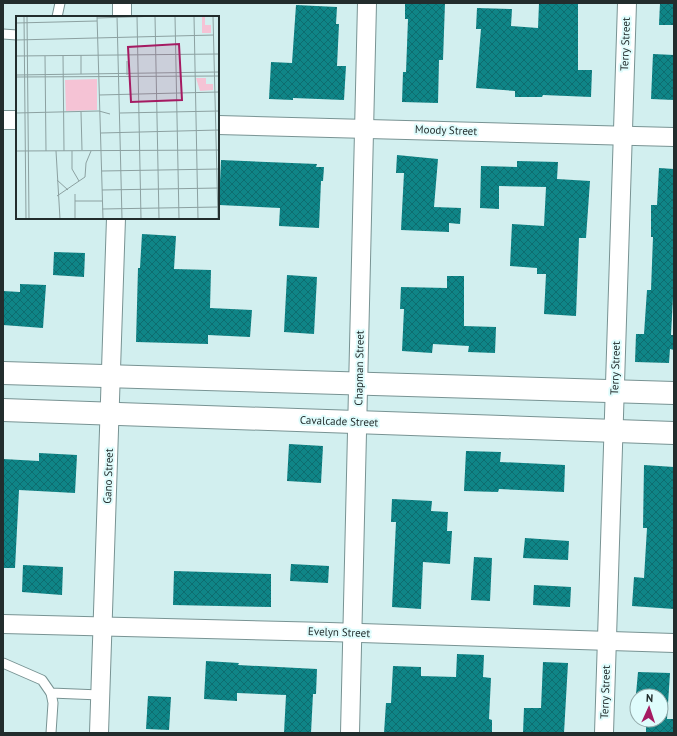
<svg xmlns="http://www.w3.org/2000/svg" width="677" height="736" font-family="'PT Sans',sans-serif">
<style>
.building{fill:url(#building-cross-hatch)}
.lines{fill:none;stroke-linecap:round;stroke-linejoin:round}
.service-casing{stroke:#789393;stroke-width:11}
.minor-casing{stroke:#789393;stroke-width:20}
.secondary-casing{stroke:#789393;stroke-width:24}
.service{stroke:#fff;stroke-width:9}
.minor{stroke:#fff;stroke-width:18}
.secondary{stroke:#fff;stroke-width:22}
.labels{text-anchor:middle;stroke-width:4;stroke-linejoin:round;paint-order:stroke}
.street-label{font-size:11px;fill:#222d2d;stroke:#dffcfc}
.inset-road{fill:none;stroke:#8ca1a1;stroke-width:1}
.view{fill:#a51b62;fill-opacity:0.15;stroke:#a51b62;stroke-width:2}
.inset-edge{fill:none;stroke:#222d2d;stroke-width:2}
</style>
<defs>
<pattern id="building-cross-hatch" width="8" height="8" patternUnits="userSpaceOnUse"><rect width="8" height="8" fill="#0f8587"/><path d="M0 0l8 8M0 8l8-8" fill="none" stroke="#0e6d6f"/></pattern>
</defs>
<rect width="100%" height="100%" fill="#d2efef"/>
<g class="building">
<polygon points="405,3 445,3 443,60 439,60 438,103 402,102 403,72 406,72 408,19 405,19"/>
<polygon points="539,3 578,3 578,70 592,70 591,97 543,95 542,97 515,97 515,91 476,88 481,29 476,29 477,8 512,9 511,26 538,28"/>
<polygon points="660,3 674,3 674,25 659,25"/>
<polygon points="296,5 337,7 336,24 339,24 337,66 346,66 344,100 293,98 293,100 269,99 271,62 292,63"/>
<polygon points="653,54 674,55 674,100 651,99"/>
<polygon points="397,155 438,159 434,207 461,208 460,224 449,223 449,232 401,230 404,173 396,173"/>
<polygon points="221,160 317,164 316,167 324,167 323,181 321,181 319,228 279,226 280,208 219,205"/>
<polygon points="517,161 558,162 557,179 590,181 586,238 579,238 576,316 544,314 546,274 537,274 537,268 510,266 512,224 544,226 546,187 499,186 499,209 480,208 481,166 517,167"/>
<polygon points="659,168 674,169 674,279 671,335 674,335 674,350 670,349 669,363 635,362 636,334 644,334 647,290 651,290 653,237 651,237 651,205 657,205"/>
<polygon points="142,234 176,236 174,269 211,270 210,308 252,310 250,337 208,335 208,344 136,342 138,268 140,268"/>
<polygon points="54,252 85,253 84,277 53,275"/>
<polygon points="287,275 317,277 314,334 284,332"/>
<polygon points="447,276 464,276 464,326 496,327 495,353 468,352 469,346 433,344 432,353 402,351 404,309 400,309 401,287 447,288"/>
<polygon points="20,284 46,285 43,328 3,325 3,291 20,292"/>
<polygon points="289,444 323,446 321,483 287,481"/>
<polygon points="466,451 501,452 500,462 565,465 564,492 499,489 498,492 464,491"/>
<polygon points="39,453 77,455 75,493 19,490 15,568 3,568 3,459 39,461"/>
<polygon points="644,465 674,467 674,609 632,606 634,577 644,578 647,528 643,528"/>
<polygon points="392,499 432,501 431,511 448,512 447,531 452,531 450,564 423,562 421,609 392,607 396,522 391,522"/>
<polygon points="525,538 569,541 568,560 523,558"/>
<polygon points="474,557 492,558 490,601 471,600"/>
<polygon points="291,564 329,566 328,583 290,581"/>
<polygon points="23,565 63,567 62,595 22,592"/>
<polygon points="174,571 271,574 271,607 173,605"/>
<polygon points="534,585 571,587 570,607 533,605"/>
<polygon points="457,654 484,655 483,677 491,678 489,719 492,720 492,733 384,733 386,703 391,703 393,666 421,667 421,676 456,677"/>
<polygon points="206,661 239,663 238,665 317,669 316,694 313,694 311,733 284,733 286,695 237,693 237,701 204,699"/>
<polygon points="543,662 568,663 564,733 523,733 524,708 541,708"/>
<polygon points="638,672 670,673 667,719 674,719 674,733 646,733 646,720 661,720 661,696 636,694"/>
<polygon points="148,696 171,697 169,730 146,729"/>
</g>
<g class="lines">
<defs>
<g id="service">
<polyline points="57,17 60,3"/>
<polyline points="3,34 17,35"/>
<polyline points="3,663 42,680 51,693 100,695"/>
<polyline points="51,733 53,703 51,693"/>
</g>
<g id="minor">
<polyline points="122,17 122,3"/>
<polyline points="3,120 17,120"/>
<polyline points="218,125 674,137"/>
<polyline points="3,624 329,632 674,643"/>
<polyline points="99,733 116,218"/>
<polyline points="350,733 367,3"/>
<polyline points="604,733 627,3"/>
</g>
<g id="secondary">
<polyline points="3,373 674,393"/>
<polyline points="3,410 674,433"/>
</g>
</defs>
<use href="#service" class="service-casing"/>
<use href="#minor" class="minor-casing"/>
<use href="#secondary" class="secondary-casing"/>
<use href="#service" class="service"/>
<use href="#minor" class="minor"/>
<use href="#secondary" class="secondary"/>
</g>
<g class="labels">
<g class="street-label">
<text transform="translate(625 44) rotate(-88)" y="4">Terry Street</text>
<text transform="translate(446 130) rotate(2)" y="4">Moody Street</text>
<text transform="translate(359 368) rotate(-89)" y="4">Chapman Street</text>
<text transform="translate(615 368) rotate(-88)" y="4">Terry Street</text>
<text transform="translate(339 421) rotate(2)" y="4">Cavalcade Street</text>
<text transform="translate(108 476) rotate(-88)" y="4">Gano Street</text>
<text transform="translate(339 632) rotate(2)" y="4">Evelyn Street</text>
<text transform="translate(605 692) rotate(-88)" y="4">Terry Street</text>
</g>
</g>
<g transform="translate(16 16)">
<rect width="203" height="203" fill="#d2efef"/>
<path d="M186,1h3v8h6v8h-9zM180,62h10v6h7v6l-13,1z" fill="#f5c3d5"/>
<path d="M81,63v31l-31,1 -1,-31z" fill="#f5c3d5"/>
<path d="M64,74l12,5 5,12 -18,1z" fill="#f5c3d5"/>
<path class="inset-road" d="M8,0l2,203M11,0l2,203M81,0l6,203M101,0l5,203M121,0l4,203M139,0l4,203M159,0l4,203M178,0l4,203M197,0l5,203M81,2l63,-2M0,7l81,-2M0,24l198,-5M47,39l1,96M0,40l203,-2M29,40l1,95M111,45v14M65,58v-19M0,59l203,-3M0,61l203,-1M83,79l120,-3M65,96l1,38M0,97l83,-2 11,3M104,97l99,-2M85,117l118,-3M0,135l203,-1M40,135l4,68M56,135v18l7,12M86,155l117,-2M41,164l11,10M86,174l117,-2M59,178v25M41,180l28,-19 1,-14 5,-12M59,185h27M86,193l116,-2"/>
<path class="view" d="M163,28l3,56 -51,2 -3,-55z"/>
<rect width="203" height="203" class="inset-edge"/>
</g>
<rect width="677" height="736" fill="none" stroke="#222d2d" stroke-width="8"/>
<g transform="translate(649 708) rotate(3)"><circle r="19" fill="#dffcfc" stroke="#93a9a9"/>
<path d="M0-3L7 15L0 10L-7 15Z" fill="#a51b62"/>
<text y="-6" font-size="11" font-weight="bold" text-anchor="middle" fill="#222d2d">N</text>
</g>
</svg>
